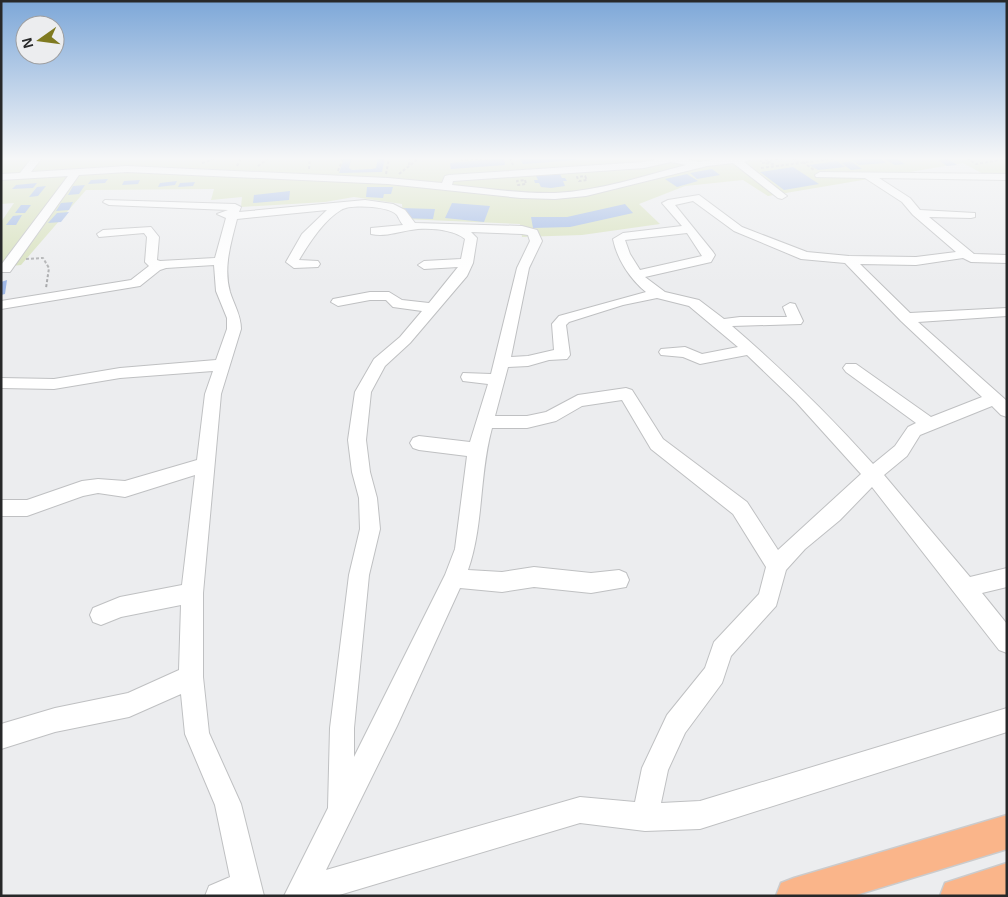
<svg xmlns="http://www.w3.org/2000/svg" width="1008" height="897" font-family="Arial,sans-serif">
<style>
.green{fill:#d7e1bb}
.building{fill:#9eb7e5}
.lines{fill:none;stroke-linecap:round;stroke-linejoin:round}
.minor-casing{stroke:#bfc0c2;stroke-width:2}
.major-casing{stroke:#cbcbcc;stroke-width:3}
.path{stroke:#aaabad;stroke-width:2;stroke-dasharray:3 2;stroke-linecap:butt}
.minor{fill:#fff;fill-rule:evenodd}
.major{fill:#fab58a;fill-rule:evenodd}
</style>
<rect width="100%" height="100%" fill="#ecedef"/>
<polygon class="green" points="1,158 1007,158 1007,174 985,175 963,163 768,196 743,180 685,186 639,204 660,224 582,235 522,237 520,224 403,219 402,204 354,197 325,202 241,207 242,197 211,200 214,189 86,190 21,265 1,267 1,222 14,203 1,204"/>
<g class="building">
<polygon points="344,158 355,158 351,160 349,168 352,170 372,169 376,168 378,158 385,158 382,172 339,173"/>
<polygon points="504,158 505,165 451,169 450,163"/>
<polygon points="519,158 576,158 577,160 523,164"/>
<polygon points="880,158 886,163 859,165 851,160"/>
<polygon points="882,158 895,158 905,164 895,165"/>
<polygon points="948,159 957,165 947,166 938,160"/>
<polygon points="837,161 845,167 818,170 809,165"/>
<polygon points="851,161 862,169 851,170 841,163"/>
<polygon points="793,167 819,184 784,190 760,172"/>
<polygon points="712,169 720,175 697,179 690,173"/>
<polygon points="551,173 560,174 562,178 565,178 567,181 563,181 565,186 551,188 541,187 539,183 535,183 534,180 538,180 536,176"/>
<polygon points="687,174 698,181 677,187 665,179"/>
<polygon points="108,179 105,183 88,184 91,180"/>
<polygon points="140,180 138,184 122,185 124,181"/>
<polygon points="177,181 175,185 158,187 160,183"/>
<polygon points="195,182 193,186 178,187 180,183"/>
<polygon points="37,183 33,188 12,189 16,185"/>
<polygon points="85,185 79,194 68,195 73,186"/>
<polygon points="46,186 38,196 29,197 37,187"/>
<polygon points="367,187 393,187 391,194 384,194 383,198 366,197"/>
<polygon points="290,191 289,200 253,203 254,195"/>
<polygon points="73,202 69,210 56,211 61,203"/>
<polygon points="452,203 490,206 484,222 445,218"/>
<polygon points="625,204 633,213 570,227 533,228 531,217 567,217"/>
<polygon points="21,205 31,205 25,213 15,213"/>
<polygon points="400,208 435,209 433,219 397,218"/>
<polygon points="69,212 61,222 48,223 57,213"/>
<polygon points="22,215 16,225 6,225 13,216"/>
<polygon points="7,280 5,294 1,295 1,282"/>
</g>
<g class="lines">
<defs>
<g id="minor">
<path d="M32,158h10l-11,14 96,-6 261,12 54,5 3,-7 4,-1 195,-13 19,-4h17l19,4 26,-4h30l-11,4 43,34 -5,3 -4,-1 -45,-35 -26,3 -121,30 -31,3 -34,-1 -133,-14 -261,-12 -48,3 -69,97h-9v-7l67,-89 -67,4v-6l19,-1zM671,162l15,3c-43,11 -87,26 -131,28 -34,1 -69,-5 -103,-8l1,-4 191,-13z"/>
<path d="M820,172l187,2v6l-128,-2 31,20 10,12 55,3v4l-4,1 -42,-1 45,37 33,1v8l-36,-1 -8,-4 -47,7 -56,-1 50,49 97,-5v8l-89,6 89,79v16l-6,-2 -9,-9 -72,29 -13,21 -23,19 86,102 37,-9v19l-25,6 25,31v29l-8,-3 -127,-163 -32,33 -35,29 -19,21 -10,36 -45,50 -9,27 -37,50 -17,37 -7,33 39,-2 307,-93v24l-307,97 -55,2 -65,-8 -244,73h-52l44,-88 2,-80 19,-153 11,-46 -1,-31 -7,-26 -4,-32 7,-48 19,-33 26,-22 22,-26 -29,-4 -7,-7h-16l-32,6 -7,-4 2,-3 37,-7h19l13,8 27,3 29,-36 -34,2 -6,-4 6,-4 37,-2 4,-20c-12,-10 -39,-12 -54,-9 -14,2 -26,7 -40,4v-6l32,-3c-3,-3 -4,-7 -6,-10 -8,-9 -47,-11 -56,-5 -17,10 -32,33 -42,50l19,1 2,3 -2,3 -24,1 -8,-6 16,-28 25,-24 -90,9c-6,24 -14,48 -7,73 4,13 11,23 11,37l-20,65 -18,199v84l6,56 32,71 23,92h-59l4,-10 21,-9 -15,-72 -30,-71 -4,-40 -52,23 -74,15 -54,17v-25l54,-16 73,-15 51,-23 2,-65 -60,12 -20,8 -8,-3 -3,-7 3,-7 27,-11 62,-12 13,-110 -70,22 -27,-4 -15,3 -56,20h-26v-16h26l55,-19 16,-2 27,2 72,-21 8,-66 8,-23 -93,7 -66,11 -53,-1v-10l53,1 66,-11 96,-8 11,-31v-11l-11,-27 -2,-26 -48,3 -6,2 -20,16 -139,23v-8l130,-21 18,-14 -4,-4 2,-25 -3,-4 -45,4 -2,-3 6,-4 48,-3 8,10 -2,23 3,1 55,-3 11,-40 -9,-4 11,-4 -119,-5 -6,-3 2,-2 130,4 6,3 -2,5 126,-12 28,4 12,6 10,13 107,3 15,4 5,11 -13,27 -18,89 17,-1 26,-6 -2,-26 7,-8 87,-24c-16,-13 -29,-33 -33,-53l10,-6 59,-7 -20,-23 6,-3 31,-5 43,32 65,25 42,4 67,1 40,-5 -43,-37 -11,-13 -37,-24 -49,-1 -1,-2zM693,201l41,30 67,28 44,4 56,58 81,76 -51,20 -75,-53h-10l-3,4 3,4 70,51 -8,4 -13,19 -22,18c-44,-49 -91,-95 -141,-138l69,-2 2,-3 -8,-17 -5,-1 -7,4 4,10h-47l-16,2 -25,-19 -34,-8 -20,-15 66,-15 4,-7 -2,-3 -38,-47zM471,232l51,2 6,1 2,6 -13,27 -26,106 -28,-1 -2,4 2,4 25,3 -18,58 -51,-6 -6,2 -3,5 3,5 6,2 48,6 -12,93 -10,26 -91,182v-29l15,-153 11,-46 -3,-31 -7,-26 -4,-32 5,-48 14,-26 25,-23 57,-67 6,-13 4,-25zM687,233l15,23 -62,14 -10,-16 -5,-14zM657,298l32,8 49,41 -36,7 -17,-7 -24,2 -2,3 2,3 22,2 17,7 47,-9 49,47 65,72 -83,76 -31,-48 -84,-63 -31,-49 -6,-2 -48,7 -32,17 -19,4h-32l13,-49 20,-1 21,-6 18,-1 3,-4 -4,-30 3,-3 54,-17zM622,400l29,49 82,65 33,53 -7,27 -45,48 -9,26 -38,47 -25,53 -7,34 -55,-5 -254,73 71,-144 63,-138 42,4 32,-5 57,6 35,-6 3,-7 -3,-7 -7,-3 -28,3 -57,-6 -32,5 -34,-2c16,-46 11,-95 24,-142h35l29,-7 26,-15z"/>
</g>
<g id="major">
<polygon points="1007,815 1007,849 853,896 776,896 781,883 794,878"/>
<polygon points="1007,863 1007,896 940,896 945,883"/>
</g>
</defs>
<use href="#minor" class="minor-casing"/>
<use href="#major" class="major-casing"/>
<g class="path">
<polyline points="462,158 462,160 497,158"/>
<polyline points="510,158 513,165"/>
<polyline points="793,158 798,162"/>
<polyline points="967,158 976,164 1007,159"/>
<polyline points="760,161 784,158"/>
<polygon points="768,161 773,164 763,163"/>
<polyline points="803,162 814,170"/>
<polyline points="202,163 217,158"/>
<polyline points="409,165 410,158"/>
<polyline points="237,166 241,158"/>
<polyline points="258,166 269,158"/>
<polyline points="761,168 839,158"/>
<polyline points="309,169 310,158"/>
<polyline points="338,171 343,158"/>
<polyline points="386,174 389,158"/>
<polyline points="399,174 419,158"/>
<polygon points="585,176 587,180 579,181 577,177"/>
<polygon points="525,180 526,184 518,185 517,181"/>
<polyline points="26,259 43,258 49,268 46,288"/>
</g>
<use href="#minor" class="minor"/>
<use href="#major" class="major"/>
</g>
<linearGradient id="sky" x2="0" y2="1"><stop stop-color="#7da7d8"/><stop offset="0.56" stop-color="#f6f7f8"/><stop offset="1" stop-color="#f6f7f8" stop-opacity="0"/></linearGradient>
<rect width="1008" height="283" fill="url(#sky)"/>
<rect width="1008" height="897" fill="none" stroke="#272829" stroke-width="5"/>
<g transform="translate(40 40) rotate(256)"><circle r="24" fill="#ecedef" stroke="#9d9ea0"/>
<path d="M0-4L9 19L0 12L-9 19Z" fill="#7f7a20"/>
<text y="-8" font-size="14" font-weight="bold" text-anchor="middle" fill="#272829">N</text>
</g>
</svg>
